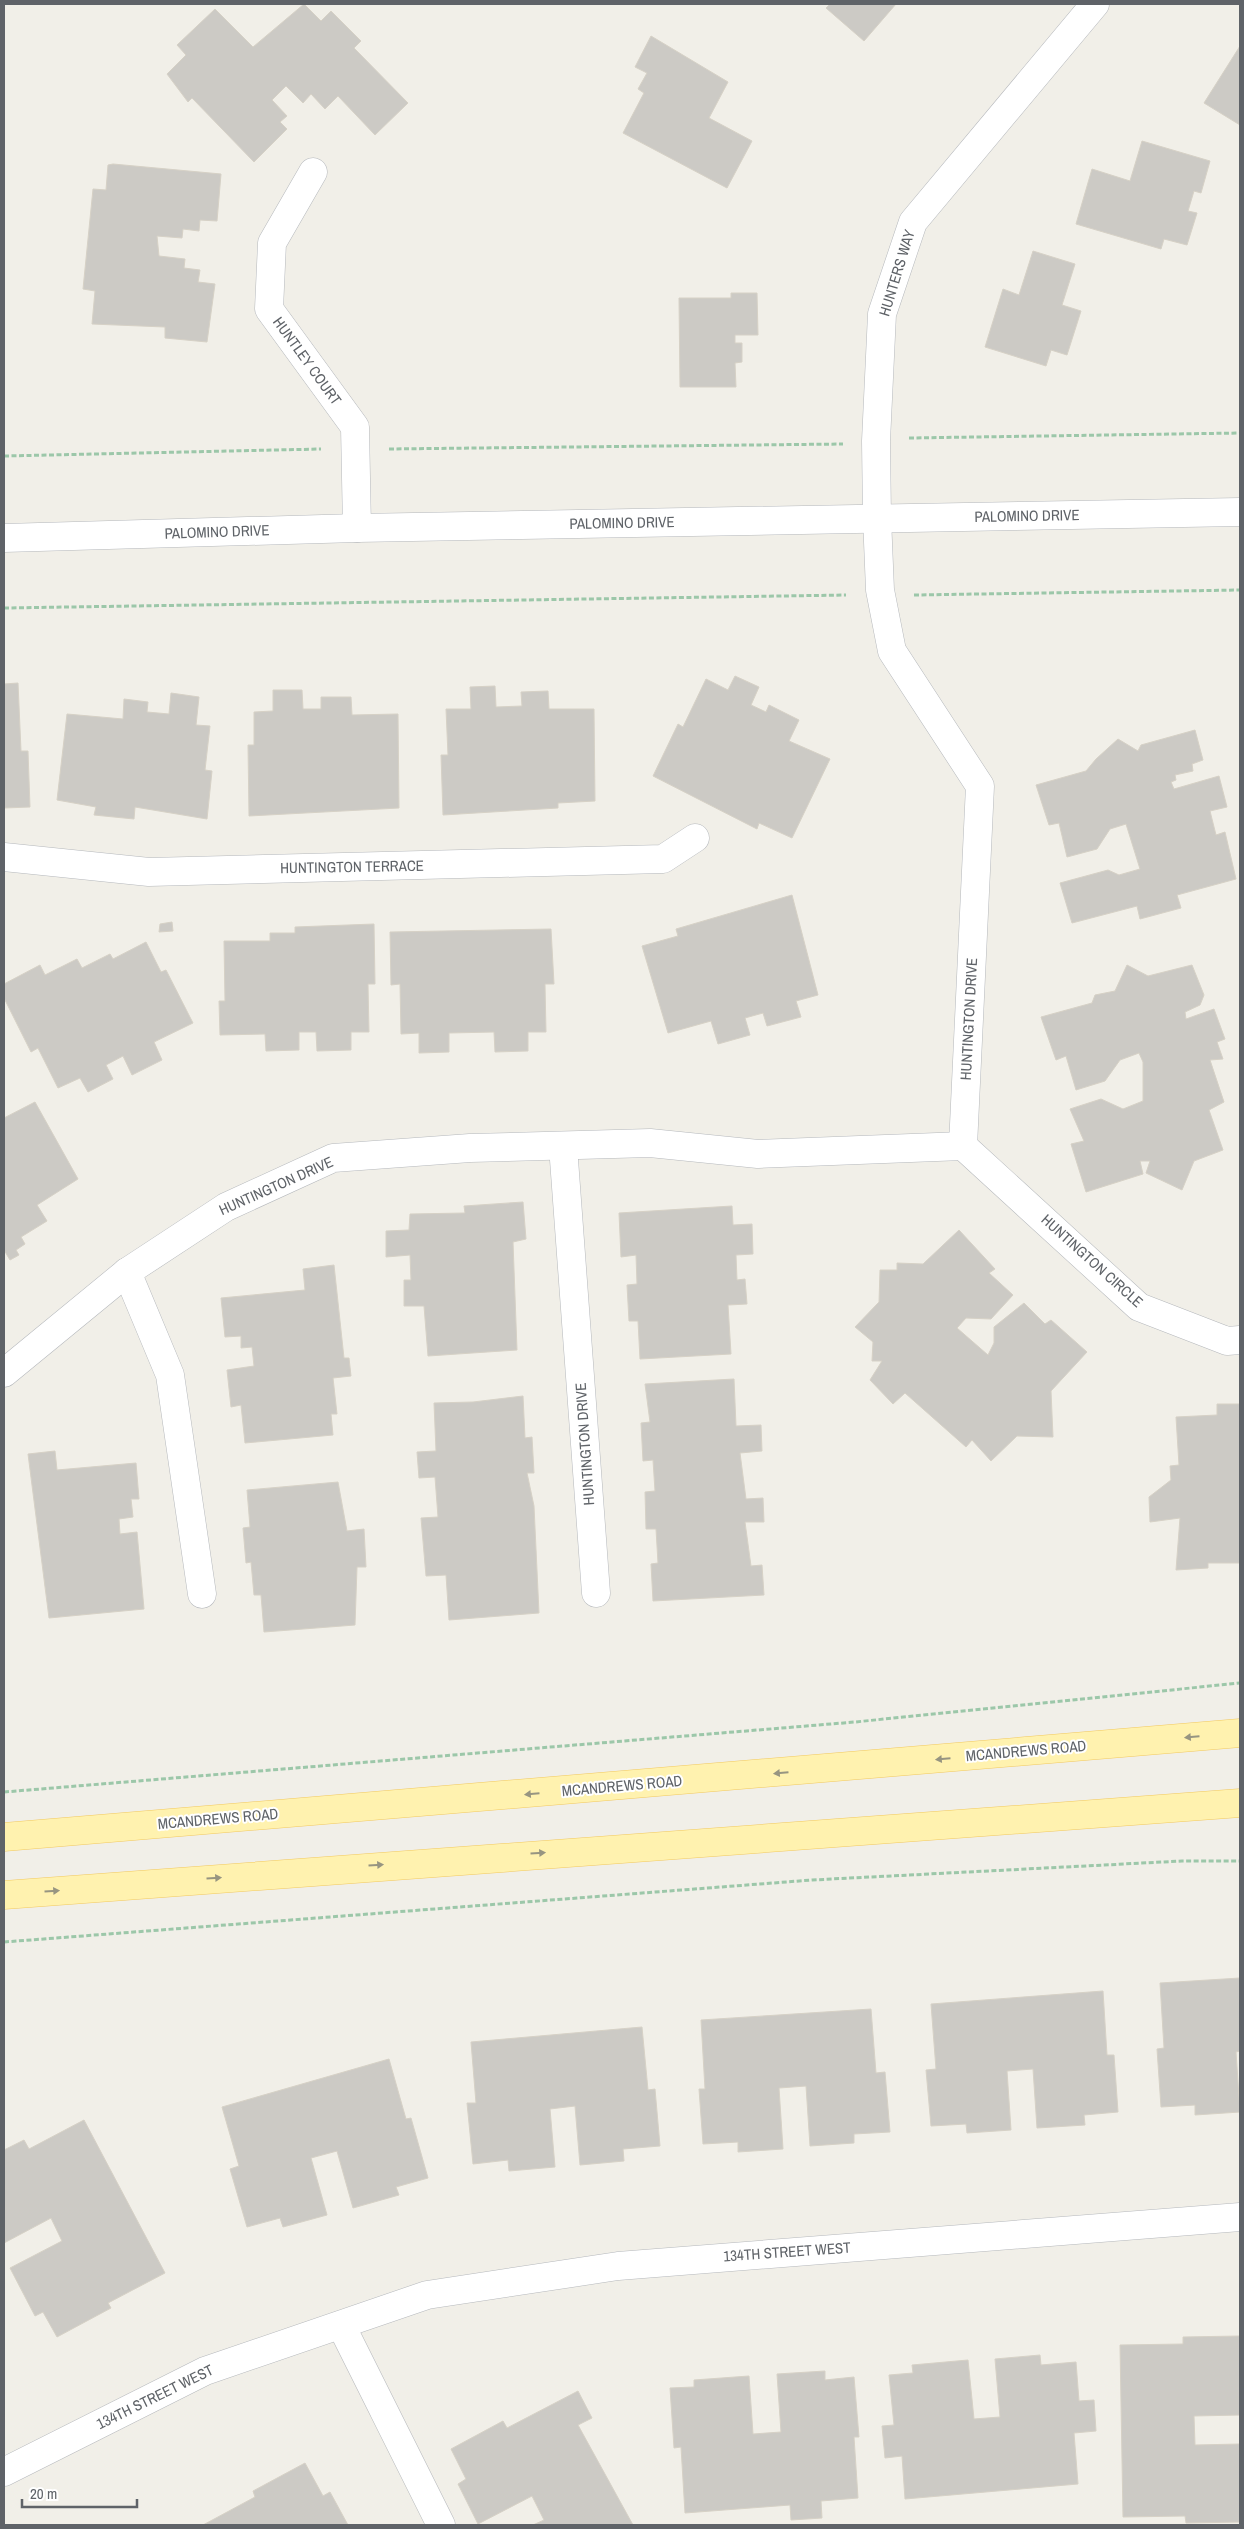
<svg xmlns="http://www.w3.org/2000/svg" width="1244" height="2529" font-family="'Archivo Narrow',sans-serif">
<style>
.building{fill:#cccac5;stroke:#d6d1c6}
.lines{fill:none;stroke-linecap:round;stroke-linejoin:round}
.minor-casing{stroke:#b5b8bc;stroke-width:29}
.major-casing{stroke:#f2c960;stroke-width:29}
.path{stroke:#9cc7a9;stroke-width:3;stroke-dasharray:5 2.5;stroke-linecap:butt}
.minor{stroke:#fff;stroke-width:28}
.major{stroke:#fff2af;stroke-width:28}
.oneway{fill:#979581}
.labels{text-anchor:middle;stroke-width:4;stroke-linejoin:round;paint-order:stroke}
.street-label{font-size:15px;fill:#5f6368;stroke:#fff}
</style>
<rect width="100%" height="100%" fill="#f1efe8"/>
<g class="building">
<polygon points="304,4 321,21 331,11 361,41 354,48 408,103 375,135 338,96 325,109 311,94 303,103 286,86 272,100 287,116 280,122 287,129 254,162 192,98 188,102 167,74 186,55 177,45 215,9 253,47"/>
<polygon points="830,4 896,4 864,41 826,8"/>
<polygon points="651,36 728,82 709,118 752,141 727,188 623,133 644,93 638,89 647,73 635,67"/>
<polygon points="1240,46 1240,125 1204,103"/>
<polygon points="1142,141 1210,161 1201,193 1194,191 1188,211 1197,213 1187,245 1164,239 1161,249 1076,224 1092,169 1130,181"/>
<polygon points="113,164 221,174 217,221 200,220 199,231 183,229 182,238 157,236 159,256 185,259 184,268 200,270 198,282 215,284 207,342 165,338 165,327 92,324 95,291 83,289 93,189 106,190 108,165"/>
<polygon points="1033,251 1075,264 1062,305 1081,311 1067,355 1051,350 1046,366 985,347 1003,289 1019,295"/>
<polygon points="731,293 757,293 758,335 735,335 735,343 742,343 742,362 735,363 736,387 680,387 679,298 731,298"/>
<polygon points="735,676 759,687 751,705 766,712 769,705 799,720 789,741 830,759 792,838 759,823 757,829 653,776 678,724 683,727 706,679 728,690"/>
<polygon points="18,683 21,751 28,751 30,807 4,808 4,684"/>
<polygon points="495,686 496,707 522,706 521,692 548,691 549,709 594,709 595,801 558,803 558,808 443,815 441,755 448,755 446,709 471,709 470,687"/>
<polygon points="273,690 302,690 303,709 321,709 321,697 351,697 352,715 398,714 399,808 249,816 248,745 254,745 254,712 273,711"/>
<polygon points="171,693 199,697 196,725 210,726 205,770 212,771 207,819 135,807 134,819 94,815 96,807 57,800 67,714 123,719 124,699 148,702 147,712 169,714"/>
<polygon points="1195,730 1203,760 1192,764 1193,771 1175,775 1176,780 1171,782 1174,789 1219,776 1227,807 1210,811 1216,835 1225,832 1236,879 1177,895 1181,908 1140,919 1137,906 1072,923 1060,883 1108,870 1119,875 1140,869 1126,824 1110,829 1097,849 1067,857 1059,823 1049,825 1036,785 1086,771 1096,759 1118,739 1138,751 1141,745"/>
<polygon points="792,895 818,995 796,1001 801,1017 767,1026 763,1013 745,1018 750,1035 718,1044 711,1021 668,1033 642,946 678,936 676,929"/>
<polygon points="172,922 173,931 159,932 160,924"/>
<polygon points="374,924 375,984 368,984 369,1032 351,1032 351,1050 317,1051 316,1032 299,1032 299,1050 266,1051 265,1034 220,1035 219,1001 225,1001 224,941 270,941 270,933 295,933 295,927"/>
<polygon points="551,929 554,984 545,984 546,1032 528,1032 528,1051 495,1052 494,1032 449,1033 449,1052 419,1053 419,1033 401,1034 400,984 391,985 390,932"/>
<polygon points="146,942 161,972 166,970 193,1023 154,1042 162,1060 132,1075 123,1056 106,1065 113,1079 88,1092 80,1078 58,1088 38,1048 31,1052 4,998 4,984 40,965 45,975 77,959 82,968 110,954 113,959"/>
<polygon points="1127,965 1148,976 1192,965 1204,995 1200,1005 1185,1012 1186,1019 1214,1009 1225,1039 1217,1042 1223,1059 1210,1060 1224,1102 1209,1110 1223,1150 1194,1161 1182,1190 1146,1173 1150,1161 1140,1161 1143,1174 1086,1192 1071,1144 1084,1141 1070,1109 1101,1099 1123,1109 1143,1101 1143,1062 1139,1053 1120,1060 1105,1081 1076,1090 1066,1056 1056,1060 1041,1017 1092,1003 1095,995 1115,991"/>
<polygon points="35,1102 78,1179 37,1205 47,1221 21,1237 25,1244 16,1250 19,1255 10,1260 4,1250 4,1118"/>
<polygon points="523,1202 526,1239 513,1242 517,1350 428,1356 424,1306 404,1306 404,1280 411,1280 410,1255 386,1257 386,1231 409,1230 410,1214 465,1213 464,1206"/>
<polygon points="732,1206 733,1225 752,1224 753,1254 736,1255 737,1280 745,1279 747,1304 728,1305 731,1354 640,1359 638,1321 629,1321 627,1285 637,1284 636,1255 621,1257 619,1213"/>
<polygon points="959,1230 995,1269 989,1273 1013,1295 991,1319 966,1318 957,1328 988,1355 994,1343 994,1327 1024,1303 1045,1324 1051,1320 1087,1352 1051,1391 1053,1437 1017,1436 991,1461 972,1440 966,1447 905,1393 893,1404 870,1380 882,1361 872,1361 873,1342 855,1327 879,1302 880,1270 897,1270 897,1263 923,1264"/>
<polygon points="334,1265 344,1358 349,1358 351,1376 333,1378 337,1414 331,1414 333,1435 245,1443 241,1405 231,1407 227,1370 254,1366 252,1347 241,1348 241,1336 225,1337 221,1298 305,1290 303,1269"/>
<polygon points="734,1379 736,1426 761,1425 762,1451 740,1453 746,1499 763,1498 764,1522 745,1522 751,1566 762,1565 764,1595 653,1601 651,1564 658,1563 656,1529 646,1529 645,1492 655,1491 653,1460 643,1461 641,1423 650,1422 645,1384"/>
<polygon points="523,1396 525,1438 532,1437 534,1473 527,1473 534,1506 539,1613 449,1620 446,1575 426,1576 421,1518 438,1517 435,1477 419,1478 417,1452 436,1451 434,1403 473,1402"/>
<polygon points="1217,1404 1240,1404 1240,1563 1208,1563 1208,1568 1176,1570 1180,1518 1150,1522 1149,1497 1171,1480 1170,1466 1179,1465 1176,1417 1217,1415"/>
<polygon points="55,1451 57,1470 136,1463 139,1499 131,1499 133,1517 119,1519 120,1534 137,1532 144,1609 49,1618 28,1454"/>
<polygon points="338,1482 347,1531 364,1529 366,1567 357,1567 355,1625 264,1632 261,1595 254,1595 251,1562 246,1563 243,1528 250,1527 247,1490"/>
<polygon points="1240,1978 1240,2051 1236,2052 1240,2112 1195,2115 1195,2105 1161,2107 1157,2049 1164,2048 1160,1983"/>
<polygon points="1103,1991 1107,2055 1114,2055 1118,2112 1084,2115 1085,2125 1037,2128 1033,2069 1007,2071 1011,2130 967,2133 966,2124 931,2126 926,2070 936,2069 931,2004"/>
<polygon points="871,2009 876,2073 885,2072 890,2132 854,2134 854,2143 810,2146 806,2086 779,2088 783,2149 738,2152 738,2142 703,2144 699,2089 705,2089 701,2020"/>
<polygon points="642,2027 648,2090 655,2089 660,2146 623,2149 624,2161 580,2165 575,2106 550,2109 555,2167 509,2171 508,2160 473,2164 467,2103 476,2103 471,2042"/>
<polygon points="389,2059 406,2119 411,2118 428,2178 396,2187 399,2195 353,2208 337,2151 311,2158 327,2215 283,2227 280,2218 247,2227 230,2169 239,2166 222,2107"/>
<polygon points="84,2120 165,2273 108,2303 111,2308 57,2337 43,2312 35,2316 10,2268 62,2241 51,2218 4,2243 4,2150 24,2140 29,2149"/>
<polygon points="1240,2336 1240,2415 1194,2416 1195,2445 1240,2444 1240,2522 1186,2523 1185,2516 1123,2517 1120,2345 1183,2344 1183,2337"/>
<polygon points="1040,2355 1041,2365 1076,2362 1079,2401 1094,2400 1096,2431 1074,2433 1078,2484 905,2499 902,2456 885,2458 882,2426 894,2425 889,2375 913,2373 912,2365 968,2360 974,2419 1000,2417 995,2359"/>
<polygon points="825,2371 825,2380 854,2377 859,2437 854,2437 858,2498 821,2501 822,2518 791,2520 790,2505 685,2513 681,2447 674,2448 670,2388 694,2387 694,2380 749,2376 753,2434 781,2432 777,2374"/>
<polygon points="578,2391 592,2418 578,2425 633,2525 533,2525 544,2520 532,2496 478,2524 458,2484 466,2479 451,2449 503,2421 507,2428"/>
<polygon points="305,2463 323,2496 330,2492 348,2525 203,2525 255,2497 253,2491"/>
</g>
<g class="lines">
<defs>
<g id="minor">
<polyline points="313,172 272,243 269,309 355,427 357,528"/>
<polyline points="4,538 357,528 1240,512"/>
<polyline points="4,857 149,872 663,859 695,838"/>
<polyline points="563,1146 596,1593"/>
<polyline points="963,1146 980,786 892,651 880,590 877,518 876,441 882,314 913,222 1095,4"/>
<polyline points="963,1146 1139,1307 1227,1341 1240,1340"/>
<polyline points="127,1272 170,1375 202,1594"/>
<polyline points="4,1373 127,1272 226,1207 333,1158 470,1148 650,1143 758,1154 963,1146"/>
<polyline points="341,2325 441,2525"/>
<polyline points="4,2472 205,2371 427,2295 618,2266 1240,2217"/>
</g>
<g id="major">
<polyline points="4,1837 1240,1733"/>
<polyline points="4,1895 1240,1803"/>
</g>
</defs>
<use href="#minor" class="minor-casing"/>
<use href="#major" class="major-casing"/>
<g class="path">
<polyline points="909,438 1240,433"/>
<polyline points="389,449 843,444"/>
<polyline points="4,456 321,449"/>
<polyline points="914,595 1240,590"/>
<polyline points="4,608 846,595"/>
<polyline points="4,1792 855,1722 1240,1683"/>
<polyline points="4,1942 812,1880 1182,1861 1240,1861"/>
</g>
<use href="#minor" class="minor"/>
<use href="#major" class="major"/>
</g>
<defs><path id="oneway-solid" d="M-6-.8H1V-3.2L6.5 0L1 3.2V.8H-6Z" transform="scale(1.25)"/></defs>
<g class="oneway">
<use href="#oneway-solid" transform="translate(1192 1737) rotate(175)"/>
<use href="#oneway-solid" transform="translate(943 1759) rotate(175)"/>
<use href="#oneway-solid" transform="translate(781 1773) rotate(175)"/>
<use href="#oneway-solid" transform="translate(532 1794) rotate(175)"/>
<use href="#oneway-solid" transform="translate(538 1853) rotate(-4)"/>
<use href="#oneway-solid" transform="translate(376 1865) rotate(-4)"/>
<use href="#oneway-solid" transform="translate(214 1878) rotate(-4)"/>
<use href="#oneway-solid" transform="translate(52 1891) rotate(-4)"/>
</g>
<g class="labels">
<g class="street-label">
<text transform="translate(897 273) rotate(-73)" y="5">HUNTERS WAY</text>
<text transform="translate(307 361) rotate(54)" y="5">HUNTLEY COURT</text>
<text transform="translate(1027 516) rotate(-1)" y="5">PALOMINO DRIVE</text>
<text transform="translate(622 523) rotate(-1)" y="5">PALOMINO DRIVE</text>
<text transform="translate(217 532) rotate(-2)" y="5">PALOMINO DRIVE</text>
<text transform="translate(352 867) rotate(-1)" y="5">HUNTINGTON TERRACE</text>
<text transform="translate(969 1019) rotate(-87)" y="5">HUNTINGTON DRIVE</text>
<text transform="translate(276 1186) rotate(-24)" y="5">HUNTINGTON DRIVE</text>
<text transform="translate(1092 1261) rotate(42)" y="5">HUNTINGTON CIRCLE</text>
<text transform="translate(585 1444) rotate(-94)" y="5">HUNTINGTON DRIVE</text>
<text transform="translate(1026 1751) rotate(-5)" y="5">MCANDREWS ROAD</text>
<text transform="translate(622 1786) rotate(-5)" y="5">MCANDREWS ROAD</text>
<text transform="translate(218 1819) rotate(-5)" y="5">MCANDREWS ROAD</text>
<text transform="translate(787 2252) rotate(-4)" y="5">134TH STREET WEST</text>
<text transform="translate(155 2397) rotate(-26)" y="5">134TH STREET WEST</text>
</g>
</g>
<rect width="1244" height="2529" fill="none" stroke="#5f6368" stroke-width="10"/>
<path d="M22 2499v8h115v-8" fill="none" stroke="#5f6368" stroke-width="2.5"/>
<text x="30" y="2499" font-size="15" fill="#5f6368" stroke="#ffffff" stroke-width="4" paint-order="stroke">20 m</text>
</svg>
